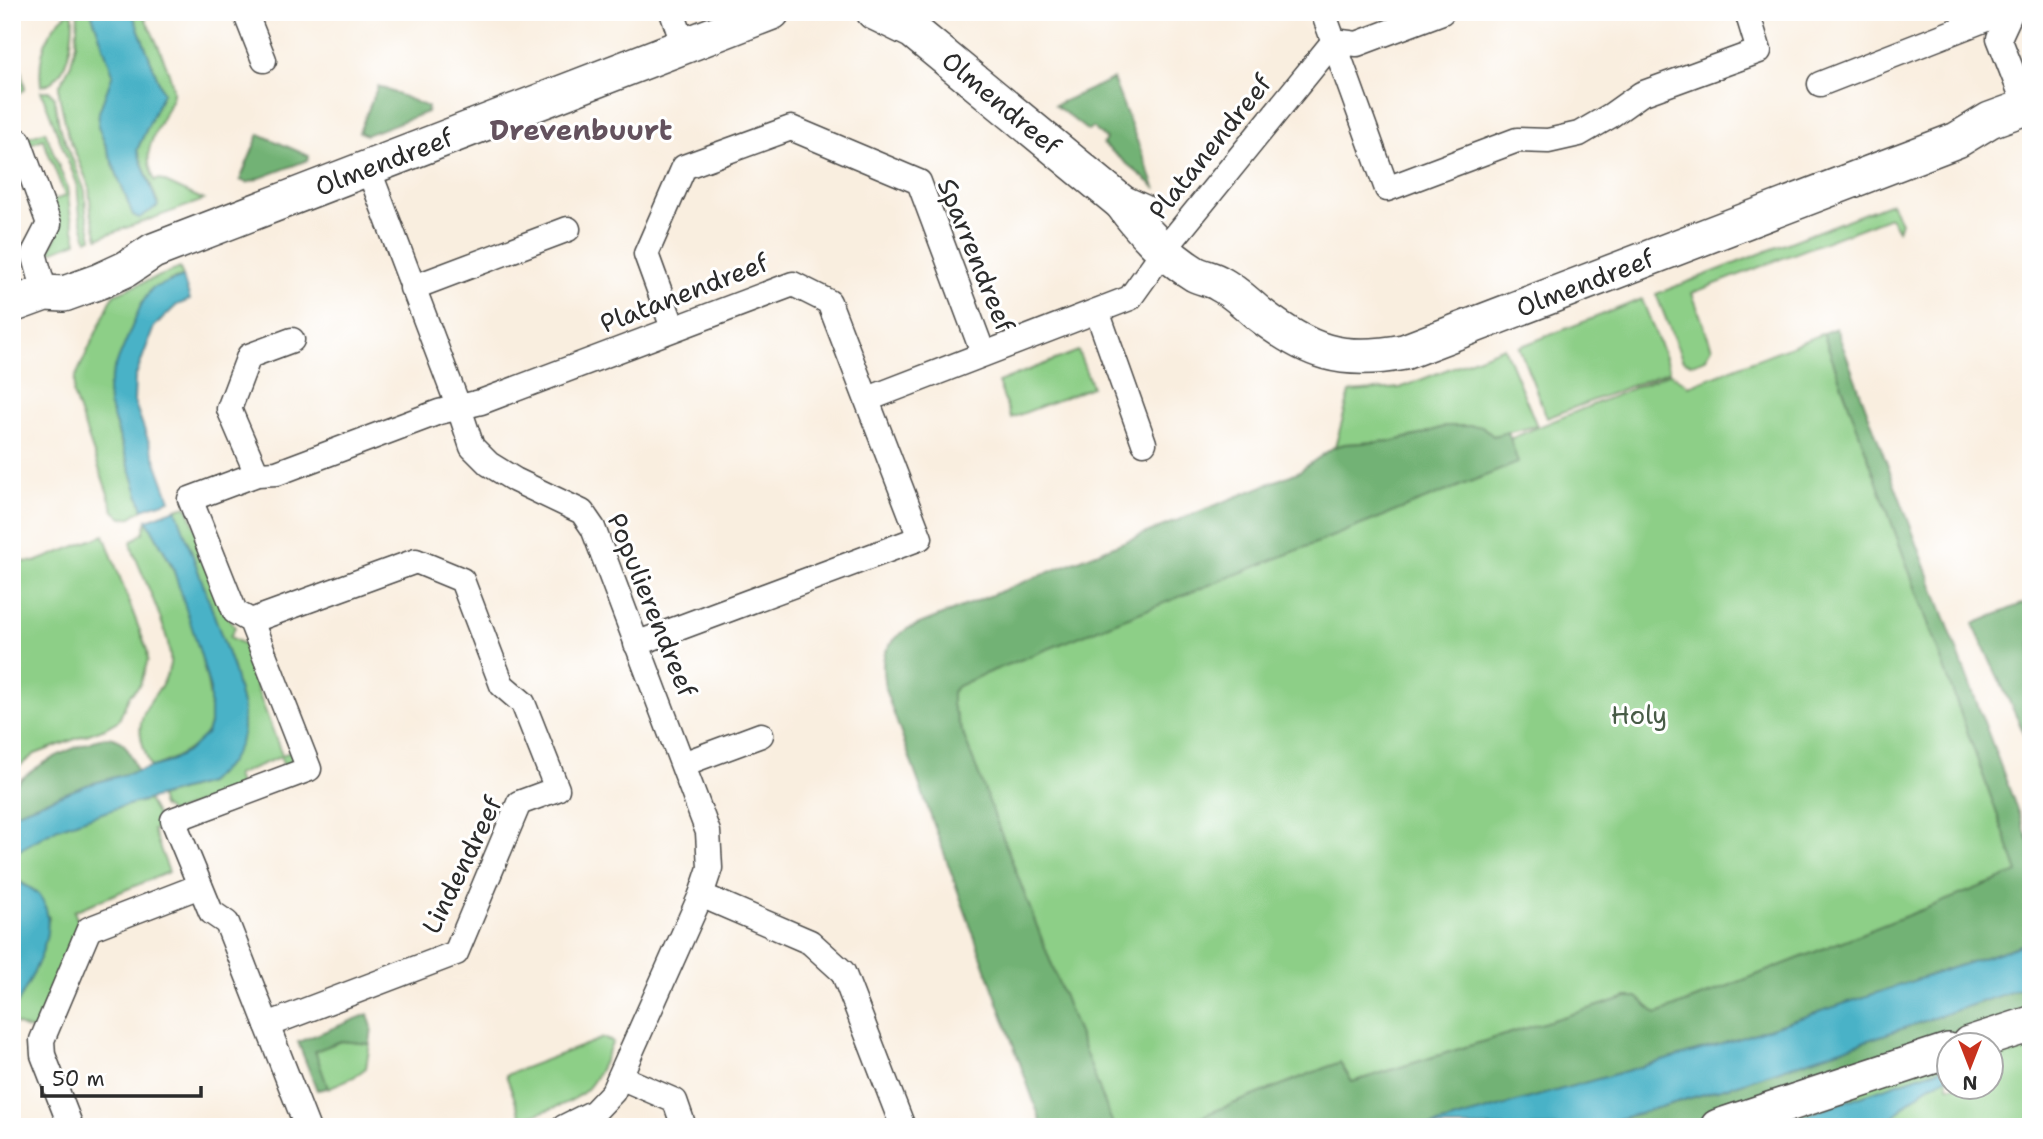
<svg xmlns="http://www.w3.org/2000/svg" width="2043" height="1139" font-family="'Shantell Sans',sans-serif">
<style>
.green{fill:#8dcf87;stroke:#5c7d59;stroke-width:2;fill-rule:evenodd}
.forest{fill:#72b274;stroke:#4e6e50;stroke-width:2}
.water{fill:#48b2c7;stroke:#3a6e79;stroke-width:2}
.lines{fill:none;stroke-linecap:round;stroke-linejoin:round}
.street-casing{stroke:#4a4846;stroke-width:27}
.secondary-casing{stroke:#4a4846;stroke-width:38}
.street{stroke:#fff;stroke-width:24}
.secondary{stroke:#fff;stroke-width:35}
.labels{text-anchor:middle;stroke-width:6;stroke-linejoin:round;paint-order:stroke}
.street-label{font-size:26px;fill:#2b2b2b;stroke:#fff}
.park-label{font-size:26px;fill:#485c47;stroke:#fff}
.neighbourhood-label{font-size:28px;font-weight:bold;fill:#64525e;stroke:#fff}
</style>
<rect width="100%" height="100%" fill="#fff"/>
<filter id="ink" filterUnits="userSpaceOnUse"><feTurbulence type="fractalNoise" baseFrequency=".0143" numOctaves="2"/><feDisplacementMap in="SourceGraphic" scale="14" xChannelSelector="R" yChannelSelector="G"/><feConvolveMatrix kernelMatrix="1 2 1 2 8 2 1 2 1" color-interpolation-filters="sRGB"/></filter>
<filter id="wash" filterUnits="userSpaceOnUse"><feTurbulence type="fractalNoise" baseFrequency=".00686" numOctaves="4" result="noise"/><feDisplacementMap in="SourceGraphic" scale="28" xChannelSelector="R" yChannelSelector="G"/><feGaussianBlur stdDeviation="1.57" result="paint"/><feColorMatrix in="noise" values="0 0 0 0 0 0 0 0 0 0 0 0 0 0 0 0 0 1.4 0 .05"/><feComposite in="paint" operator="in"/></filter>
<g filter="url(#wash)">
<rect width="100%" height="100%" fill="#f9eedf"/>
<g class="green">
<path d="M69,12l4,3c0,23 -4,66 -32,71 -3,-29 4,-56 28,-74z"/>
<path d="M78,12h13c6,16 25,52 21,68 -3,16 -15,29 -14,46l35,89 25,-12 -21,-53 26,-57 -31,-81h10c8,16 33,66 31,82 -1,5 -4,11 -6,15 -13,28 -27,42 -12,72l4,-2 45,21 -106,38 -7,-26 -2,-26 -21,-51 -9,-40v-8l12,-23 5,-21z"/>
<polygon points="12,46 19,61 25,89 12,97"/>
<polygon points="41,91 49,91 54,96 59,125 85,191 86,212 92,238 87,240 80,216 77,184"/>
<path d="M45,131l22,56 3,25 7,30 -31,12c17,-21 12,-29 5,-53l14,-5 -22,-57 -15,6 -3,-7z"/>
<path d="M1891,203l10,19 -3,8 -8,-13 -198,76 20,55 -7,11c-9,4 -15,7 -23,0l-26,-65z"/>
<polygon points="180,268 183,277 170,280 114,421 143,509 131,517 122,518 114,511 73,394 75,378 114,294"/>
<polygon points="1642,299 1670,371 1547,418 1519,347"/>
<polygon points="1829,331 2031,880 1658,1035 1312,1127 1101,1127 925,679 1670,373 1689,386"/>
<polygon points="1504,347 1537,426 1493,436 1446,426 1420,435 1393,441 1345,444 1335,447 1350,392 1400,388"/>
<polygon points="1078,351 1092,387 1011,418 998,382"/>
<polygon points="187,506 230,620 235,627 230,637 254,649 270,680 256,686 282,755 295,750 297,761 286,770 280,757 236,775 240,788 171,813 162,806 159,797 208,783 243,708 233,668 176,509"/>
<path d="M147,520c8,14 16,28 23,43 14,28 47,133 40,161 -5,23 -40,37 -59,44 -12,-32 -18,-45 5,-75 6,-8 12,-18 14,-29 3,-26 -27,-87 -37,-113l-2,-9 12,-9z"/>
<polygon points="104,535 147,650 148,660 140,685 129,696 119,720 105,728 35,754 12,772 12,561 35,562"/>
<path d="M148,800l15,26 -10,4 16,42 -95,39 8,20 -40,101 -17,-4 -13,-6v-9l26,-53 11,-42 -16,-28 -20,-13 -1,-20c27,-32 96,-47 136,-57z"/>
<path d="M2031,999v128h-384zM1948,1044h42v42h-42z"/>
<path d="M603,1038l10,4c-7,13 -12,29 -21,41 -14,21 -47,27 -70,36l-16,-44z"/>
<polygon points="341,1041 370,1044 366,1068 354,1077 328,1088 314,1051"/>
</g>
<g class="forest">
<polygon points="1113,79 1155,187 1103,144 1106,139 1092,127 1088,131 1055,105"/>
<polygon points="378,86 428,107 427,112 366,135 359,132"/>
<polygon points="259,134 309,156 308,160 247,183 240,180"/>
<polygon points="1836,328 2031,847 2031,942 1722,1044 1428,1127 1174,1127 1340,1062 1352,1082 1627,997 1637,997 1657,1014 2018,872 1823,333"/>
<path d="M1446,426h36l11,10 15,-4 10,31 -536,212 -24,11 -6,6v13l162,422h-71l-157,-435c-6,-31 -6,-44 21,-63l391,-157 36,-25 11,-3 48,-3 27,-6z"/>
<polygon points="2031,600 2031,748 1973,624"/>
<path d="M106,737c21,1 24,17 31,34l-50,14 -75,29v-27c28,-26 58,-39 94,-50z"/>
<polygon points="2031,985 2031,1013 1677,1127 1592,1127 1738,1084"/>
<polygon points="368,1014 372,1027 370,1044 341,1041 315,1051 328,1088 317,1090 298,1042"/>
</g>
<g class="water">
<polygon points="91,12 132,12 163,93 137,150 158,206 139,218 133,215 98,126 99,112 113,74"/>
<polygon points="183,277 190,300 177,305 154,327 135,378 134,401 170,500 143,509 109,404 108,389 113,372 141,305 152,288"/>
<polygon points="176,509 233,668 243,708 243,730 240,744 230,762 208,783 117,808 58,828 21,849 12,857 12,814 87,785 166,763 187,752 207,733 210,724 210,690 201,656 172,565 147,520"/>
<path d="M12,876c7,9 20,10 27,19 25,32 -10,88 -27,118z"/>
<polygon points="2031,942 2031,985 1738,1084 1592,1127 1428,1127 1722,1044"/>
<path d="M1948,1066v11c-24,8 -44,29 -62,47v3h-115z"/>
</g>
</g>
<g filter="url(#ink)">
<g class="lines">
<defs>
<g id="street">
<polyline points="245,12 264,60"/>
<polyline points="672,12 684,46"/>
<polyline points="1323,12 1387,189 1517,140 1548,141 1579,134 1610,116 1641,94 1759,51 1747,12"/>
<polyline points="2011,12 1999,38 2026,107"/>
<polyline points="1820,84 2004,12"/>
<polyline points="12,144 19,141 49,224 34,253 45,293"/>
<polyline points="368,168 459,408 472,447 489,464 515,480 582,512 593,528 708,832 710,868 701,895 613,1092 594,1112 564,1127"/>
<polyline points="412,288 568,229"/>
<polyline points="1097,311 1144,443"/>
<polyline points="673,328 646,254 684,167 791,128 919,182 983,353"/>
<polyline points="868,399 1130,298 1165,249 1334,41 1357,44 1442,12"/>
<polyline points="257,474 229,409 249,356 292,340"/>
<polyline points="251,621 416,561 462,580 502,685 523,703 557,789 519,803 456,953 267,1025"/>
<polyline points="683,764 761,735"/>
<polyline points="701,895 810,942 843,972 903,1127"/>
<polyline points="620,1077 675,1101 684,1127"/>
<polyline points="71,1127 43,1055 42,1040 89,929 200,886"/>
<polyline points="307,1127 227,923 211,912 173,820 309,769 251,621 235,612 190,499 257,474 277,473 439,412 481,402 793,284 829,302 920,538 636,644"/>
</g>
<g id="secondary">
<polyline points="874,12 913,31 1122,203 1142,212"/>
<path d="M1122,203c18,26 45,54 73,71 8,4 18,5 25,10 14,7 27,20 39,30 49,38 82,50 145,38l553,-212 33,-20 41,-15"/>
<polyline points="12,305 45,293 64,294 100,281 126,269 153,251 772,12"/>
<polyline points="1969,1044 2031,1024"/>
<polyline points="1718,1127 1948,1051"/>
</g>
</defs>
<use href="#street" class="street-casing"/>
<use href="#secondary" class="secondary-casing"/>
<use href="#street" class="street"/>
<use href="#secondary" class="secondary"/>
</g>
</g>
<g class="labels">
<g class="street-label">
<text transform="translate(1001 103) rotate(40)" y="9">Olmendreef</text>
<text transform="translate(1210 147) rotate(-51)" y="9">Platanendreef</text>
<text transform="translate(384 162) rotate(-21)" y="9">Olmendreef</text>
<text transform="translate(976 255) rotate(68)" y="9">Sparrendreef</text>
<text transform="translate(1585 283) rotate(-21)" y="9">Olmendreef</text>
<text transform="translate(684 293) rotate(-21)" y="9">Platanendreef</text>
<text transform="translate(652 605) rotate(68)" y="9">Populierendreef</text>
<text transform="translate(462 865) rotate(-64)" y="9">Lindendreef</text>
</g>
<g class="park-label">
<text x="1639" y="724">Holy</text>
</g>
<g class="neighbourhood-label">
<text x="581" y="140">Drevenbuurt</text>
</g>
</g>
<rect width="2043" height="1139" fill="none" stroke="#fff" stroke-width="42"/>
<g transform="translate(1970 1066) rotate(180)"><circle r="33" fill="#ffffff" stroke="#aaaaaa" stroke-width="2"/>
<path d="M0-5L12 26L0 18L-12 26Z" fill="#c8321e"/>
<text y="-10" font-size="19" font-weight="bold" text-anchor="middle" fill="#2b2b2b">N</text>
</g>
<path d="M42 1086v10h159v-10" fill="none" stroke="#2b2b2b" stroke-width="3.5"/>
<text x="52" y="1086" font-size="21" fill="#2b2b2b" stroke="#ffffff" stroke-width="5" paint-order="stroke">50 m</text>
</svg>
